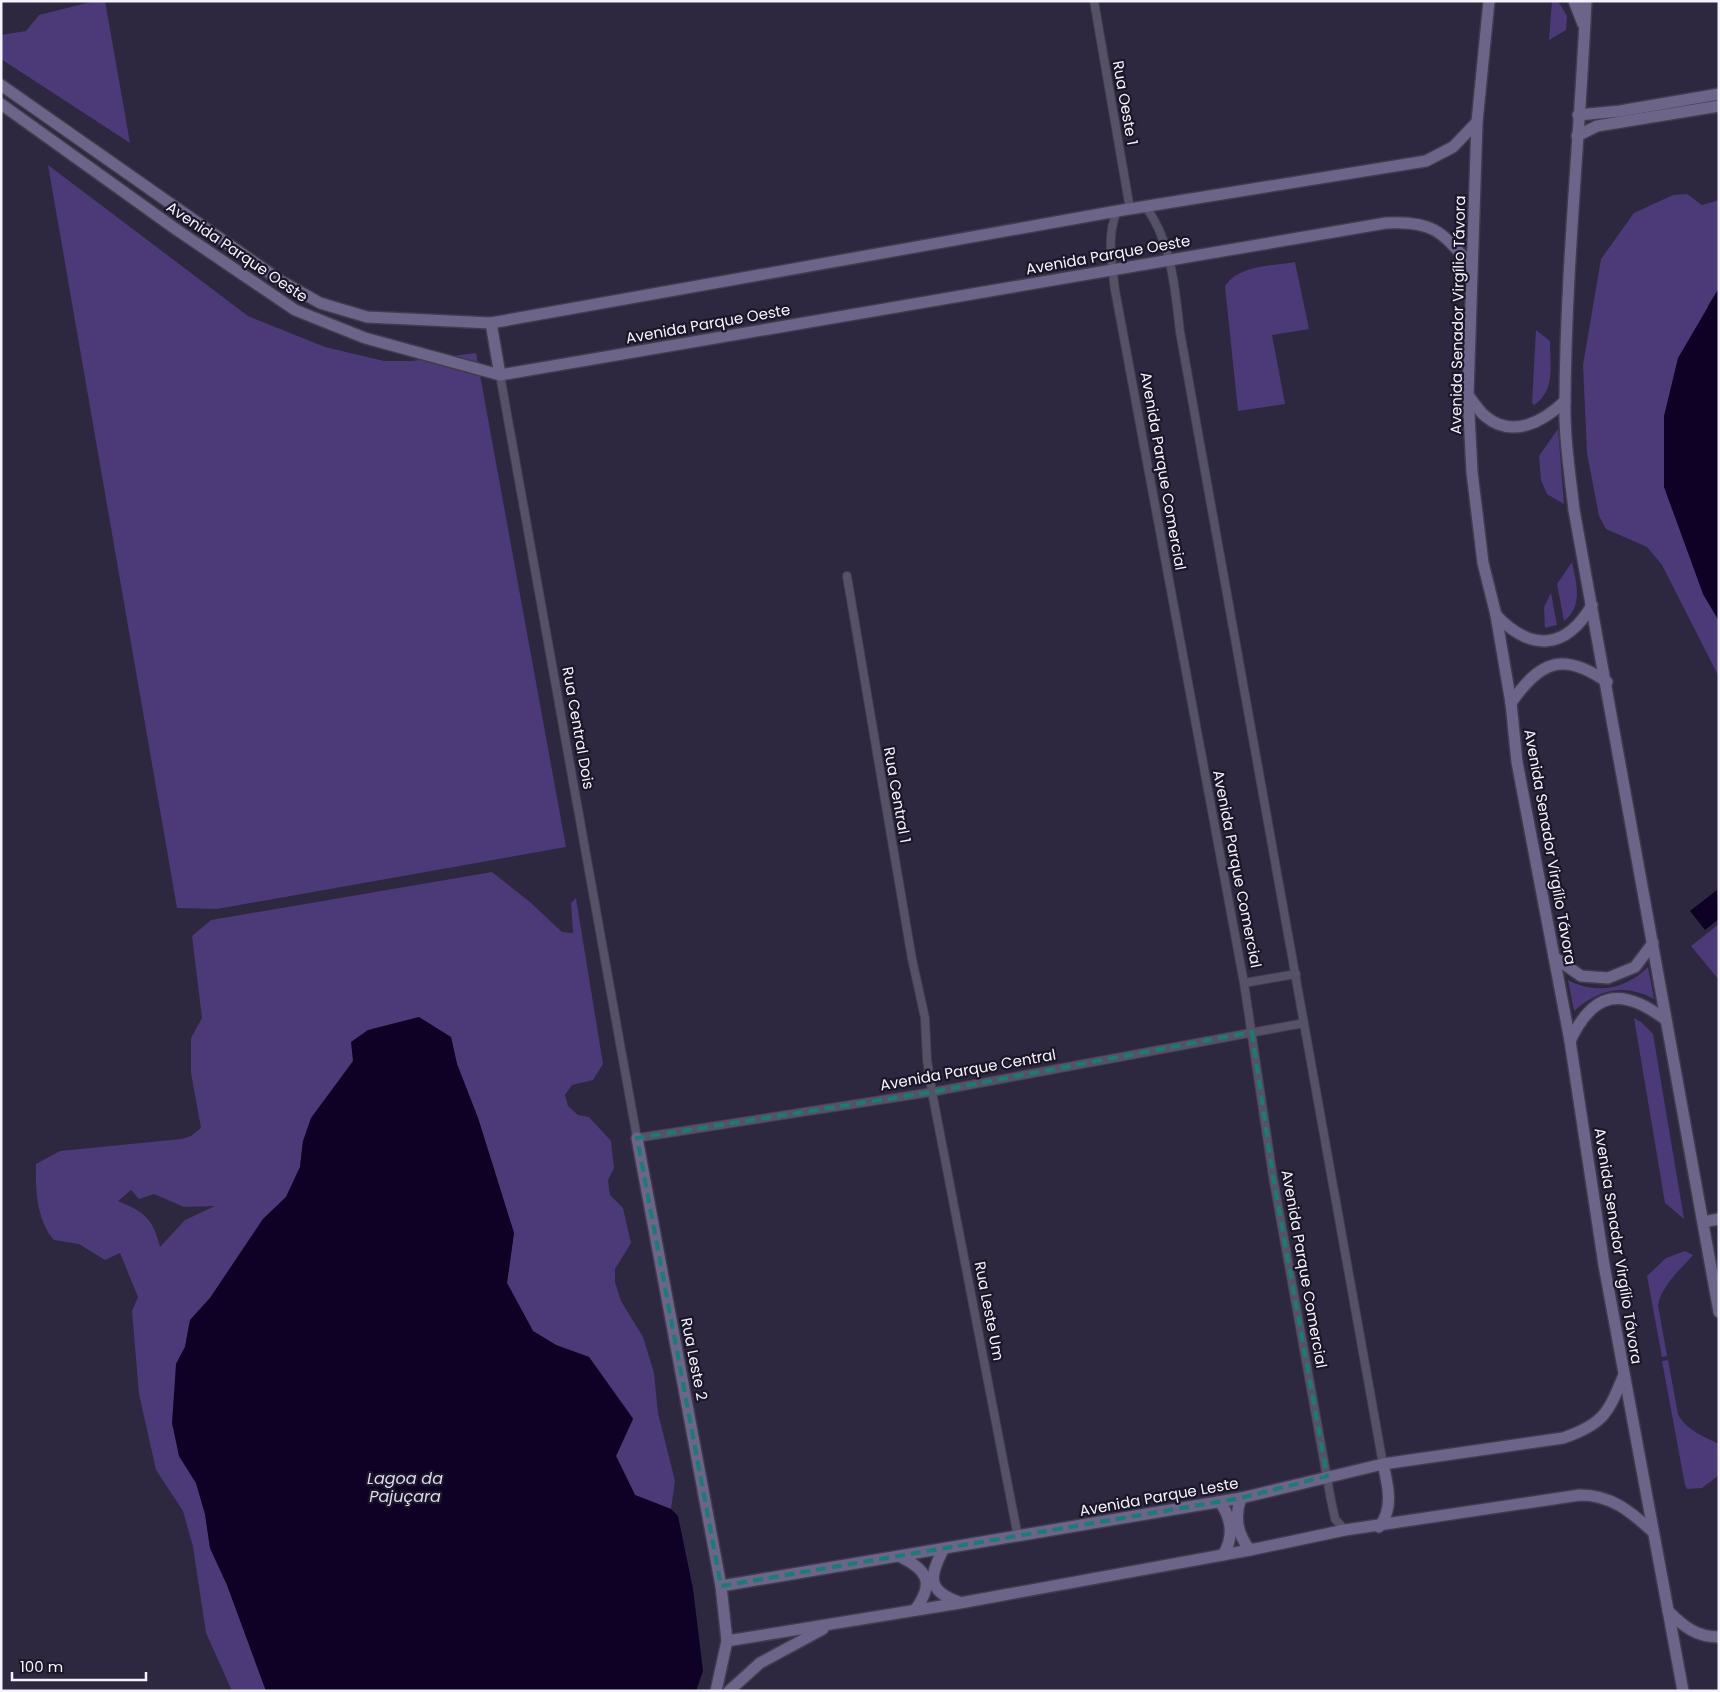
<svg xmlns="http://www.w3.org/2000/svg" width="1720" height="1692" font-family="Poppins,sans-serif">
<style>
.built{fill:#2d2740}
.green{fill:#4c3978;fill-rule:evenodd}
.water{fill:#0e0125}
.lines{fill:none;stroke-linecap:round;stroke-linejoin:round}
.street-casing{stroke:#413c4c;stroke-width:10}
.secondary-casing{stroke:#413c4c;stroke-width:14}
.street{stroke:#555166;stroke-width:8}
.secondary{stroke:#6d648a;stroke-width:11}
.marked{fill:none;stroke:#1a7c75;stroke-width:4;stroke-dasharray:10 6;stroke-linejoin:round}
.labels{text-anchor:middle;stroke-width:4.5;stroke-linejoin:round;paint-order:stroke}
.street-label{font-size:15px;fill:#f5f3fd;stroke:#1b1628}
.water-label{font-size:16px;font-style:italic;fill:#ded9f0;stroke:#1b1628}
</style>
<rect width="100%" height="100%" fill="#242032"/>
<rect class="built" x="1" y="1" width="1718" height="1690"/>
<g class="green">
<polygon points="95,1 105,1 130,143 1,59 1,35 26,31 39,15"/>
<polygon points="1552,1 1558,1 1567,16 1566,30 1549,40"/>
<polygon points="48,165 248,316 325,347 384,361 411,361 476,353 566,847 217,909 177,908"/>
<polygon points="1687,194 1702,205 1719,200 1719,288 1708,305 1703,594 1719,621 1719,677 1662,565 1647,547 1606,529 1599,516 1587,453 1583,365 1601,259 1634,213 1673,195"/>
<path d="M1295,262l14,67 -37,6 13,69 -47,7 -13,-125c14,-21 46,-20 70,-24z"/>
<path d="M1536,330l14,11c0,22 6,50 -16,64l-2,-2z"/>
<polygon points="1558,429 1564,504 1547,494 1541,480 1539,456"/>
<path d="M1572,562c4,20 12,44 -8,59l-7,-37z"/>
<polygon points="1551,593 1557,625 1545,628 1544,607"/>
<path d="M492,872l38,30 32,30 11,1 -2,-30 5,-5 27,166 -10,16 -21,5 -7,10 3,11 10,9 11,2 22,24 3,27 -6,12 2,15 13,13 8,35 -16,26v13l6,19 22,36 11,36 4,40 17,68 -4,28 -36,-14 -19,-39 17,-38 -44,-61 -33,-12 -23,-14 -26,-48 7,-50 -36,-115 -21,-54 -6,-27 -98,24 -50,80 -3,26 -14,30 -23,22 -53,79 -20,22 -5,27 -9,17 3,92 17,27 9,31 5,34 17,37 39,106h-34l-26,-58 -13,-86 -10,-36 -27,-41 -17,-76 -7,-83 6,-14 -18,-44 -15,7 -26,-16 -25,-4c-17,-19 -19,-51 -18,-76l24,-13 121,-12 10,-3 10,-8 -10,-55v-35l11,-20 -10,-82 19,-16zM131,1190l8,9 15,-5 30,13 31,-1 -30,14 -25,27c-7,-29 -16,-35 -42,-46z"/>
<polygon points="1719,924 1719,980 1691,946"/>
<path d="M1648,967l6,32c-30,-16 -55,-10 -80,12l-6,-31c28,15 58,9 80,-13z"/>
<polygon points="1634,1018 1641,1022 1653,1034 1684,1219 1665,1203"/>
<path d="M1685,1251l8,4c-13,15 -31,30 -35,50l9,51 -5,1 -15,-81 19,-18z"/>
<path d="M1668,1360l10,54c8,16 25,22 41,30v31l-17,13 -15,1 -2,-4 -23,-124z"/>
</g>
<g class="water">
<polygon points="1719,288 1719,621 1703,594 1664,487 1664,416 1678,358"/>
<polygon points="1717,890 1719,919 1705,930 1690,911"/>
<polygon points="419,1017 451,1037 457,1064 478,1118 514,1233 507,1283 533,1331 556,1345 589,1357 633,1419 616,1456 635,1495 671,1509 678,1516 693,1589 703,1671 696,1691 266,1691 227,1585 210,1548 205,1514 196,1483 179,1456 172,1423 176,1364 185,1347 190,1320 210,1298 263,1219 286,1197 300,1167 303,1141 311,1118 353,1061 351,1042 368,1030"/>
</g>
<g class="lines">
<defs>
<g id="street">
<polyline points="1094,1 1130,209"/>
<path d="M1146,207c26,36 29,82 34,125l203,1132"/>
<path d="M1117,211c-11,26 -5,52 -2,79l129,693 29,194 58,323 4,19 10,11"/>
<polyline points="500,375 637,1138 932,1092 1304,1023"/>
<polyline points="847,576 912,959 925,1018 927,1060 932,1092 1018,1537"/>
<polyline points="1244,983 1296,974"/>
</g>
<g id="secondary">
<polyline points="1489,1 1477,122 1468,395 1472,472 1483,563 1496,615 1511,703 1517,762 1570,1041 1604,1265 1683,1691"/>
<polyline points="1574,1 1583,24"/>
<path d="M1586,1c-6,133 -20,266 -21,399 -1,37 5,74 9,110l145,802"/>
<polyline points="1,85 281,281 320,303 367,317 491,323 1117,211 1426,161 1453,147 1477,122"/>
<path d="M1,104l176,126 118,80 70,28 135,37 886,-152c48,-3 57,10 86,44"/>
<polyline points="1578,115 1620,111 1719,94"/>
<polyline points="1577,136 1597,126 1719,106"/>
<polyline points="491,323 500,375"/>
<path d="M1468,395c5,7 11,16 17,21 27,23 58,6 80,-15"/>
<path d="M1496,615c35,37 70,35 96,-10"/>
<path d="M1511,703c29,-42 52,-52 96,-21"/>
<polyline points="1554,957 1581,976 1608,978 1635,967 1653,943"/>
<path d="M1570,1041c24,-51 53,-54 96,-21"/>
<polyline points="637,1138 721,1586 727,1641 716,1691"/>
<polyline points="1703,1222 1719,1219"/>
<path d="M1241,1498c-7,19 -4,36 9,52"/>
<path d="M1220,1502c12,17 14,35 3,53"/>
<path d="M1379,1527c15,-18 9,-42 4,-63"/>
<path d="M943,1550c-14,27 -16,41 16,52"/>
<path d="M901,1557c28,14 33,27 14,53"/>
<path d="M721,1586l520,-88 142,-34 180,-26c41,-14 45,-25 61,-63"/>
<path d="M1668,1611c15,15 28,26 51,26"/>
<path d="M727,1641l233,-38 290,-53 95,-20 235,-35c31,0 50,16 72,36"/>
<polyline points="729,1691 760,1663 823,1629"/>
</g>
</defs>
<use href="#street" class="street-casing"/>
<use href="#secondary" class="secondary-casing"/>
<use href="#street" class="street"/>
<use href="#secondary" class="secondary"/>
</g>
<path class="marked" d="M1252,1032l21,145 54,299 -86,22 -520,88 -84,-448 295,-46z"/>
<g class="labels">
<g class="street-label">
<text transform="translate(1125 103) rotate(80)" y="5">Rua Oeste 1</text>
<text transform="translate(237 252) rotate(34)" y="5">Avenida Parque Oeste</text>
<text transform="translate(1108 255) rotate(-10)" y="5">Avenida Parque Oeste</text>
<text transform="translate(1458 315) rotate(-89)" y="5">Avenida Senador Virgílio Távora</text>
<text transform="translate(708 324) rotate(-10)" y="5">Avenida Parque Oeste</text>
<text transform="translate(1163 471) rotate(80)" y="5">Avenida Parque Comercial</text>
<text transform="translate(578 728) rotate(80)" y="5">Rua Central Dois</text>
<text transform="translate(897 795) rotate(80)" y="5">Rua Central 1</text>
<text transform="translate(1550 847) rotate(80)" y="5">Avenida Senador Virgílio Távora</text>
<text transform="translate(1237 869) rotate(79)" y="5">Avenida Parque Comercial</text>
<text transform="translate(968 1070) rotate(-10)" y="5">Avenida Parque Central</text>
<text transform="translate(1618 1246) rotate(81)" y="5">Avenida Senador Virgílio Távora</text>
<text transform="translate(1304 1269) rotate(80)" y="5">Avenida Parque Comercial</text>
<text transform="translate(989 1311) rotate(79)" y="5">Rua Leste Um</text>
<text transform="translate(694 1359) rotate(79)" y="5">Rua Leste 2</text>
<text transform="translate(1159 1497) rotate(-10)" y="5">Avenida Parque Leste</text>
</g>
<g class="water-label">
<text x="405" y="1484">Lagoa da<tspan x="405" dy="18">Pajuçara</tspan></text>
</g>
</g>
<rect width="1720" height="1692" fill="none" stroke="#f5f3fd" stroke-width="5"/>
<path d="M12 1672v8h134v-8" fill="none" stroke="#f5f3fd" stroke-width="2.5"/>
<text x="20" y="1672" font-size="15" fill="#f5f3fd" stroke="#1b1628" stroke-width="4" paint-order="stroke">100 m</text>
</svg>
